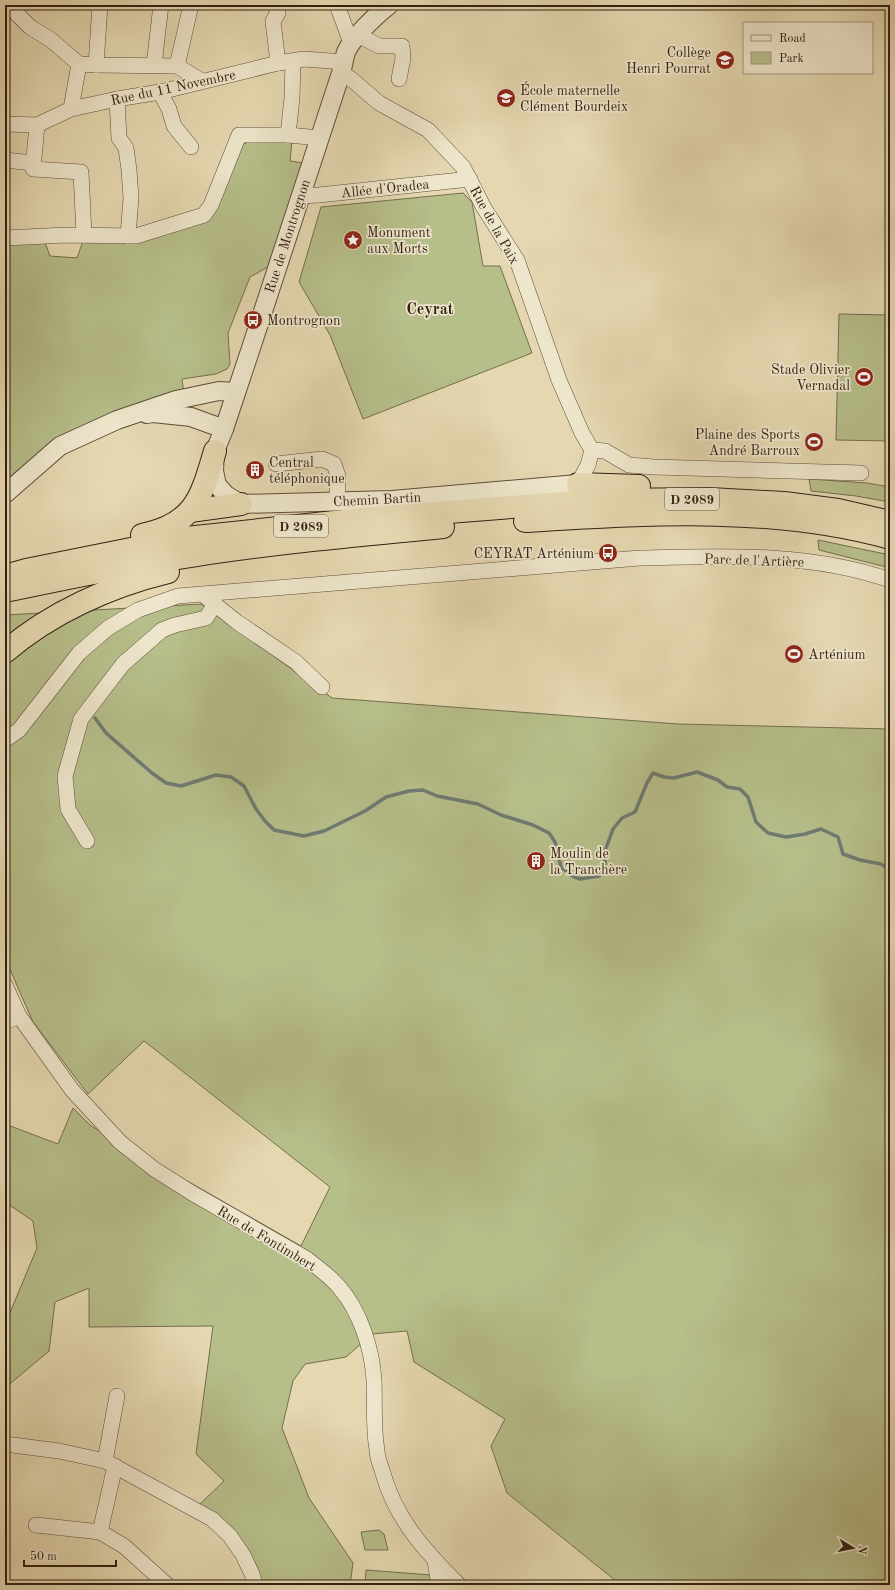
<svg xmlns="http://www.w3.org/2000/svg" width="895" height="1590" font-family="'Old Standard TT',serif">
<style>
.green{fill:#b6be8a;stroke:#746e4e}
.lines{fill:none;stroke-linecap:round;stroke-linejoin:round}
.stream{stroke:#6f7b72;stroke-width:3.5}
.minor-casing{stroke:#5e4d39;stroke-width:16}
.tertiary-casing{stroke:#5e4d39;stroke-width:20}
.trunk-casing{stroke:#311f11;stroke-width:24}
.minor{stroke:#eee6cc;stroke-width:15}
.tertiary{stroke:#eee6cc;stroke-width:18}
.trunk{stroke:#e5d8b1;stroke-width:22}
.labels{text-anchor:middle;stroke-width:3.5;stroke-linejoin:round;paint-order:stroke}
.shield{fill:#eee6cc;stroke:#6a5b49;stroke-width:1}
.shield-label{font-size:13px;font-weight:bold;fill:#311f11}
.poi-label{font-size:14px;fill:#311f11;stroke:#eee6cc;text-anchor:start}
.street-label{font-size:14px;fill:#311f11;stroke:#eee6cc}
.quarter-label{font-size:16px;font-weight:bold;fill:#311f11;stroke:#eee6cc}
</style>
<rect width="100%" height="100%" fill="#e5d8b1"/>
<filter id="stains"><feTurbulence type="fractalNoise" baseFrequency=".005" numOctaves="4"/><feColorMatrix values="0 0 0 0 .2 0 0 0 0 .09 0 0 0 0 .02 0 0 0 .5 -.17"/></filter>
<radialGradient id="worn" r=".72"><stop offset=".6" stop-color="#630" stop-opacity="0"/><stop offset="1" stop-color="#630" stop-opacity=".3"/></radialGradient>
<g class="green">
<polygon points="253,140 292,141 290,161 304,163 268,267 250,277 228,333 230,364 227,369 216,374 182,379 184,394 5,484 5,243 44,240 50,256 77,258 84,238 210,218 241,145"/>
<polygon points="463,193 472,202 483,266 500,266 532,353 363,419 330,335 299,282 321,207"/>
<polygon points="839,314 890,315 890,441 836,440"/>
<polygon points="809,479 867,483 890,487 890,502 856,496 811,491"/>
<polygon points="818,540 890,555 890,568 819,550"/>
<polygon points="201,604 332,698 678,724 890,729 890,1585 621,1585 507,1493 491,1446 505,1419 414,1362 407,1331 372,1334 346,1357 305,1364 293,1381 282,1428 309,1498 353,1563 350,1585 248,1585 247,1556 199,1505 224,1481 196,1454 213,1326 89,1327 89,1288 55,1302 49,1351 5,1388 5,1317 9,1315 37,1248 33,1221 5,1202 5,1124 58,1144 73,1108 91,1126 301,1246 330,1187 144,1041 88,1094 33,1022 5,958 5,615"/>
<polygon points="379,1530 384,1534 388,1550 365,1550 361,1532"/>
<polygon points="366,1570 431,1575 430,1585 365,1585"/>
</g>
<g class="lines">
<polyline class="stream" points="95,718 106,733 152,773 166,783 181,786 216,775 231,777 244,786 256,809 265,821 274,830 304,836 324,831 365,811 386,797 409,791 423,790 437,796 478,804 501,815 533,825 549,833 555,842 561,867 572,876 580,879 599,876 605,866 605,851 613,829 622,818 635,812 647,783 653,773 664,777 674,778 697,772 718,780 727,787 740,789 748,797 756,822 768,833 786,837 805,834 821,829 838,837 843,854 860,860 881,864 890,870"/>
<defs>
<g id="minor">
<polyline points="275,5 278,13 273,21 278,63"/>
<polyline points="337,5 351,43"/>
<polyline points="5,7 10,7 30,27 51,40 79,64"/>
<polyline points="358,35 379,46 402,46 403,58 399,79"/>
<polyline points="96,65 100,5"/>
<polyline points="154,65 161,5"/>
<polyline points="177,66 191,5"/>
<polyline points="341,73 350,78 379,103 428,130 463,167 484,208 517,260 559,380 582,433 592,450"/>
<polyline points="160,92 169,109 174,126 191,147"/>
<polyline points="117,99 119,138 126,148 129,170 131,198 128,236"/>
<polyline points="71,109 79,64 96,65 177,66 202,81"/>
<polyline points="5,124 37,125 71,109 117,99 160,92 278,63 304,59 344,62"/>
<polyline points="37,125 33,169 81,172 84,235"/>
<polyline points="288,135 292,98 293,61"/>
<polyline points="5,160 33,163"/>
<polyline points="300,196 319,195 470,179"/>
<polyline points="5,238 66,235 136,236 204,215 211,205 239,135 288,135 320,138"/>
<polyline points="592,450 605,451 629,465 654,467 861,473"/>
<polyline points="276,464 322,459 334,464 338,476 337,502"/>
<polyline points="578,484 588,465 592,450"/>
<polyline points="207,598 237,622 296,662 322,687"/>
<path d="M5,740l14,-10 60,-77 29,-25 30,-18 40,-14 462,-38c83,-2 170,-6 250,22"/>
<polyline points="87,841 68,809 65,776 81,719 123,664 162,630 175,625 206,618 215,604"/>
<path d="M5,985l14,31 53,74 48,52 34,27 38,24 115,66c11,9 23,17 32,28 21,24 33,61 35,93 1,23 -1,47 3,70 0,7 3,14 5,20 13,49 43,81 77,115"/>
<polyline points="5,1022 19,1016"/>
<polyline points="5,1444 59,1451 105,1461 212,1519 230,1536 243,1555 252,1574 255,1585"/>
<polyline points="105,1461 117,1396"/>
<polyline points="36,1525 100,1532 115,1466"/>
<polyline points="100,1532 124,1546 167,1585"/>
<polyline points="435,1561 439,1585"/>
</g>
<g id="tertiary">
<path d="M389,5c-13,10 -36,32 -43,47 -2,7 -3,14 -5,21l-90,275 -27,81 -9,22 -1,20 3,14 9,10 15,9 151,-4 186,-16"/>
<polyline points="147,414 153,413 191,417 224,429"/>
<polyline points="5,494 60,446 117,420 176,400 219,391 236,392"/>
</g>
<g id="trunk">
<polyline points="578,484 639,486"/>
<polyline points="190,511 241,504"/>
<path d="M525,521c121,-7 247,-16 365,17"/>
<path d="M142,535c53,-11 59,-37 73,-84"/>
<polyline points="5,576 26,570 186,538 372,518 601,500 710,499 784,503 838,510 890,522"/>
<path d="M5,591c61,-13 123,-26 185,-35 84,-13 169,-21 253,-29"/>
<path d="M5,652c45,-39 105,-66 163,-80"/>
</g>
</defs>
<use href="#minor" class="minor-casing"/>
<use href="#tertiary" class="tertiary-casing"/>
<use href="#trunk" class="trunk-casing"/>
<use href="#minor" class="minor"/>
<use href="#tertiary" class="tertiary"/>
<use href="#trunk" class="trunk"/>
</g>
<defs>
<symbol id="school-disc" viewBox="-11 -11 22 22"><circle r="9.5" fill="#8f2418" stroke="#eee6cc"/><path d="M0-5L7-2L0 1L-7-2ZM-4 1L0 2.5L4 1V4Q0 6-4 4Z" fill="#fff"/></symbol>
<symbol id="sight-disc" viewBox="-11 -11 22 22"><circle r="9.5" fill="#8f2418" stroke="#eee6cc"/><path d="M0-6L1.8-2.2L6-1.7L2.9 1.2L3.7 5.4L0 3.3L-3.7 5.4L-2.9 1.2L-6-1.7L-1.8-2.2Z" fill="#fff"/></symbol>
<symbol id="bus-disc" viewBox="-11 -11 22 22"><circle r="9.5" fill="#8f2418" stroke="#eee6cc"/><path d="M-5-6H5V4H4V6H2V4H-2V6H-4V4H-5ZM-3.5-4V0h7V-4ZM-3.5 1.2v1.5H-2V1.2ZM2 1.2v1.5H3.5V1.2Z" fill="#fff"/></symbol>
<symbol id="stadium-disc" viewBox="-11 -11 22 22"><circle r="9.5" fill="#8f2418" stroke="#eee6cc"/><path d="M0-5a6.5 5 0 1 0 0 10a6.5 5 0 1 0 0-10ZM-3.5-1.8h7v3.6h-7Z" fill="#fff"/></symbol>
<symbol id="building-disc" viewBox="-11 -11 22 22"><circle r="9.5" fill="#8f2418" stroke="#eee6cc"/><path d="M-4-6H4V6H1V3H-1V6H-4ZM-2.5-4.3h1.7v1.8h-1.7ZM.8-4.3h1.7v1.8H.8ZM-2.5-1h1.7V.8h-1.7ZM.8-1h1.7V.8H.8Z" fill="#fff"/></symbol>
</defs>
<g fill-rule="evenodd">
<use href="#school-disc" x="714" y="49" width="22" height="22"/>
<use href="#school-disc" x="495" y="87" width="22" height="22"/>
<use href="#sight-disc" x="342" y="229" width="22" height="22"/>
<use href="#bus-disc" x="242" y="309" width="22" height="22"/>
<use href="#stadium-disc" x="853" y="366" width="22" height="22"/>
<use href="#stadium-disc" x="803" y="431" width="22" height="22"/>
<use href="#building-disc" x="244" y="459" width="22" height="22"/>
<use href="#bus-disc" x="597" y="542" width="22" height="22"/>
<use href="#stadium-disc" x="783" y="643" width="22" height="22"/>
<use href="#building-disc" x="525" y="850" width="22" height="22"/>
</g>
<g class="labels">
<g class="shield">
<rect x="665" y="488" width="54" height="22" rx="3"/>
<rect x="274" y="515" width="54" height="22" rx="3"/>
</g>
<g class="shield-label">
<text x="692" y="504">D 2089</text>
<text x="301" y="531">D 2089</text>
</g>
<g class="poi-label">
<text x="711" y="57" text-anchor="end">Collège<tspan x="711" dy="16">Henri Pourrat</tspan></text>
<text x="520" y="95">École maternelle<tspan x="520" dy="16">Clément Bourdeix</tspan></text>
<text x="367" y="237">Monument<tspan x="367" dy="16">aux Morts</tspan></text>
<text x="267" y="325">Montrognon</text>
<text x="850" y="374" text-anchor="end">Stade Olivier<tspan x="850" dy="16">Vernadal</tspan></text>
<text x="800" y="439" text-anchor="end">Plaine des Sports<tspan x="800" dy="16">André Barroux</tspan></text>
<text x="269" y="467">Central<tspan x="269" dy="16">téléphonique</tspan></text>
<text x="594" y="558" text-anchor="end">CEYRAT Arténium</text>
<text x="808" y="659">Arténium</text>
<text x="550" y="858">Moulin de<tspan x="550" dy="16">la Tranchère</tspan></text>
</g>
<g class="street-label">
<text transform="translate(173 87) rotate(-12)" y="5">Rue du 11 Novembre</text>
<text transform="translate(385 188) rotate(-6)" y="5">Allée d'Oradea</text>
<text transform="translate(495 225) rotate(61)" y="5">Rue de la Paix</text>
<text transform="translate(287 236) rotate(-72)" y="5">Rue de Montrognon</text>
<text transform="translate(377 499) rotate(-3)" y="5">Chemin Bartin</text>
<text transform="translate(754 560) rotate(2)" y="5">Parc de l'Artière</text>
<text transform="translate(267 1238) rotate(31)" y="5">Rue de Fontimbert</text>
</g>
<g class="quarter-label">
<text x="430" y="314">Ceyrat</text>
</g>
</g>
<rect width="895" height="1590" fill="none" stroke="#e5d8b1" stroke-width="20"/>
<rect x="6" y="6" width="883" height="1578" fill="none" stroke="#311f11" stroke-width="2"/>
<rect x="10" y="10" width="875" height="1570" fill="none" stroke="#311f11"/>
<rect x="743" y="22" width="130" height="52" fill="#eee6cc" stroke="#a29681"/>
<rect x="751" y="35" width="20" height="6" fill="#eee6cc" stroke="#a29681"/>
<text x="779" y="42" font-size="12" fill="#311f11">Road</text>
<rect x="751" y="52" width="20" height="12" fill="#b6be8a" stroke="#a29681"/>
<text x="779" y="62" font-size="12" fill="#311f11">Park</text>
<g transform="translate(853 1548) rotate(100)" stroke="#eee6cc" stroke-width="3" paint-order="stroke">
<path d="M0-3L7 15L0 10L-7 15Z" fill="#311f11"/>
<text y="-6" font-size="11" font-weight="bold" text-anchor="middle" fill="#311f11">N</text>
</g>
<path d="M24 1560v6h92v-6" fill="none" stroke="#311f11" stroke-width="2"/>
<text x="30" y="1560" font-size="12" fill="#311f11" stroke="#eee6cc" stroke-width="3" paint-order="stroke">50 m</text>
<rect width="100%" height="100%" filter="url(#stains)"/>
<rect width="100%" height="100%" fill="url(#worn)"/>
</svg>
